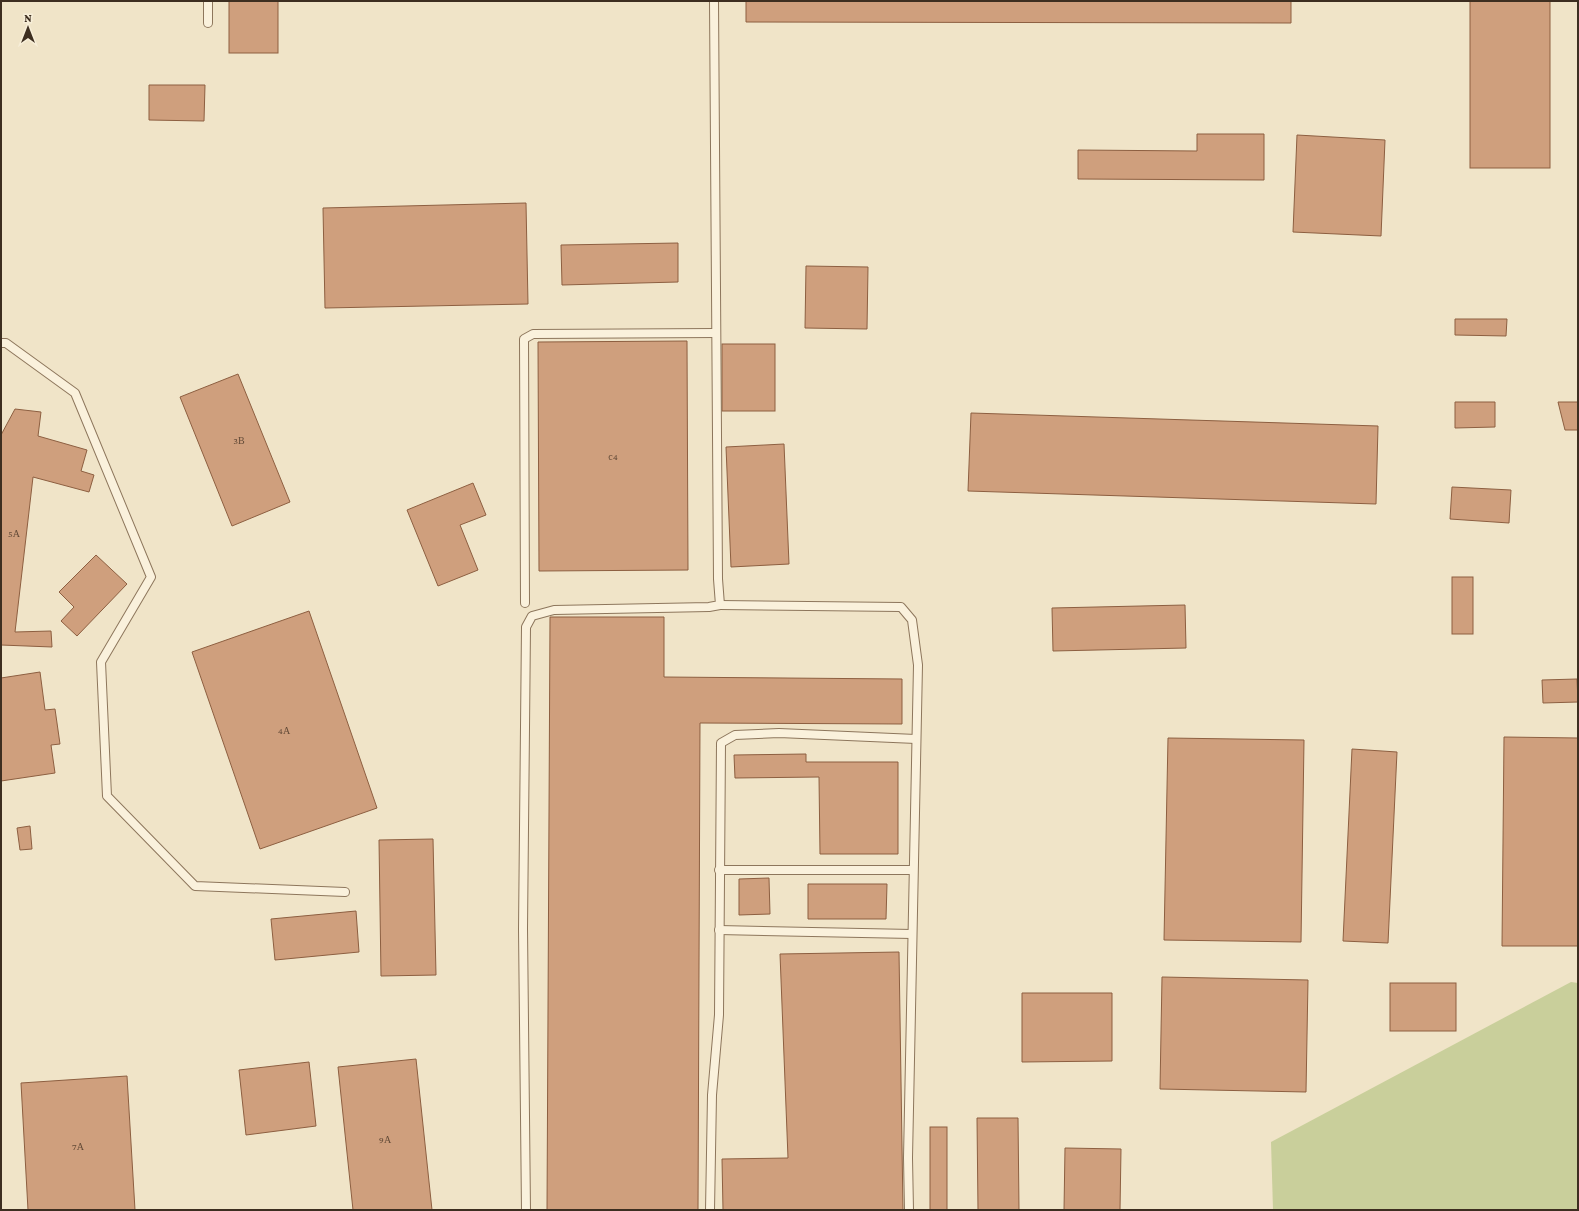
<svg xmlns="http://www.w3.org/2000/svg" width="1579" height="1211" font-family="'Crimson Pro',serif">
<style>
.green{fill:#c9cf9b}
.building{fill:#cf9f7d;stroke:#8d5f41}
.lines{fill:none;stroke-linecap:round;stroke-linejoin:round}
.service-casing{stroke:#8d765c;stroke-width:10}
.service{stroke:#faf1dc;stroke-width:8}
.labels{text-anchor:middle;stroke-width:3;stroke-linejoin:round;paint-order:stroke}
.number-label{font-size:10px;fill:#624a37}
</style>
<rect width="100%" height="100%" fill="#f0e4c8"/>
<polygon class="green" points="1571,982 1578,983 1578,1210 1273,1210 1271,1142"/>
<g class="building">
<rect x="229" y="1" width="49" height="52"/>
<polygon points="746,1 1291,1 1291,23 746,22"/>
<rect x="1470" y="1" width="80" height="167"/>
<polygon points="149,85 205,85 204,121 149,120"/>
<polygon points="1197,134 1264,134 1264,180 1078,179 1078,150 1197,151"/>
<polygon points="1297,135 1385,140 1381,236 1293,232"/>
<polygon points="526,203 528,304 325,308 323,208"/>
<polygon points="678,243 678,282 562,285 561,245"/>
<polygon points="806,266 868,267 867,329 805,328"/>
<polygon points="1455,319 1507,319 1506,336 1455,335"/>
<polygon points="687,341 688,570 539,571 538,342"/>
<rect x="722" y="344" width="53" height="67"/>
<polygon points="238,374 290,502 232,526 180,397"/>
<polygon points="1455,402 1495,402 1495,427 1455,428"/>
<polygon points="1558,402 1578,402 1578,430 1565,430"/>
<polygon points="15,409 41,412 38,436 87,450 81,471 94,475 89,492 33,477 15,632 51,631 52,647 1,645 1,435"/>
<polygon points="971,413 1378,426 1376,504 968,491"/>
<polygon points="784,444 789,564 731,567 726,447"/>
<polygon points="473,483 486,515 460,525 478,570 438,586 407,510"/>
<polygon points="1452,487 1511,490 1509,523 1450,519"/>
<polygon points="96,555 127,584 77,636 61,621 74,607 59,592"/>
<rect x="1452" y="577" width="21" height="57"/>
<polygon points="1185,605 1186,648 1053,651 1052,608"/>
<polygon points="309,611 377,808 260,849 192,652"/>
<polygon points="550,617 664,617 664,677 902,679 902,724 700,723 698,1210 547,1210"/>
<polygon points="40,672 45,710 55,709 60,744 51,745 55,773 1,781 1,678"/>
<polygon points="1577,679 1578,702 1543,703 1542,680"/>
<polygon points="1504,737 1578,738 1578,946 1502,946"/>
<polygon points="1168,738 1304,740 1301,942 1164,940"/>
<polygon points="1352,749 1397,752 1388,943 1343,941"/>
<polygon points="806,754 806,762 898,762 898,854 820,854 819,777 735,778 734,755"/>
<polygon points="30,826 32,849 20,850 17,828"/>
<polygon points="433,839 436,975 381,976 379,840"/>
<polygon points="769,878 770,914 739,915 739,879"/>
<polygon points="808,884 887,884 886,919 808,919"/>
<polygon points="356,911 359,952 275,960 271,919"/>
<polygon points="899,952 903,1210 723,1210 722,1159 788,1158 780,954"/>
<polygon points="1162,977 1308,980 1306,1092 1160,1089"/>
<rect x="1390" y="983" width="66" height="48"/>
<polygon points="1022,993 1112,993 1112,1061 1022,1062"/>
<polygon points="416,1059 432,1210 353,1210 338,1067"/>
<polygon points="309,1062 316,1126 246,1135 239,1070"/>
<polygon points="127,1076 135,1210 28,1210 21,1083"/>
<polygon points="977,1118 1018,1118 1019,1210 978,1210"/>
<rect x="930" y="1127" width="17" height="83"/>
<polygon points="1065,1148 1121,1149 1120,1210 1064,1210"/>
</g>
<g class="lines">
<defs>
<g id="service">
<polyline points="208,1 208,23"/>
<polyline points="1,343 6,343 75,393 151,577 101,662 107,796 195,886 345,892"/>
<polyline points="525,603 524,339 533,334 716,333"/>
<polyline points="720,605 901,607 912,620 918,665 908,1158 909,1210"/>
<polyline points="719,870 913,870"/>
<polyline points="719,930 912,934"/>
<polyline points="526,1210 523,929 526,627 532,616 554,610 709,607 720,605 718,579 714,1"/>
<polyline points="710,1210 712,1095 719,1015 721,743 735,735 779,733 916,739"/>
</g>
</defs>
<use href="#service" class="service-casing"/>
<use href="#service" class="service"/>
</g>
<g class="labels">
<g class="number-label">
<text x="239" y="444">3В</text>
<text x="613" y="460">с4</text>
<text x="14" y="537">5А</text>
<text x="284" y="734">4А</text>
<text x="385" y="1143">9А</text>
<text x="78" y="1150">7А</text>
</g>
</g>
<rect width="1579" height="1211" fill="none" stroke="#3d2e20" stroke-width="4"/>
<g transform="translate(28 28)" stroke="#f7eed8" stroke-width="3" paint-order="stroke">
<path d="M0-3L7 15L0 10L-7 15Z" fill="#3d2e20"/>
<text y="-6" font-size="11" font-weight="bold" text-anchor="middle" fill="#3d2e20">N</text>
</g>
</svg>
